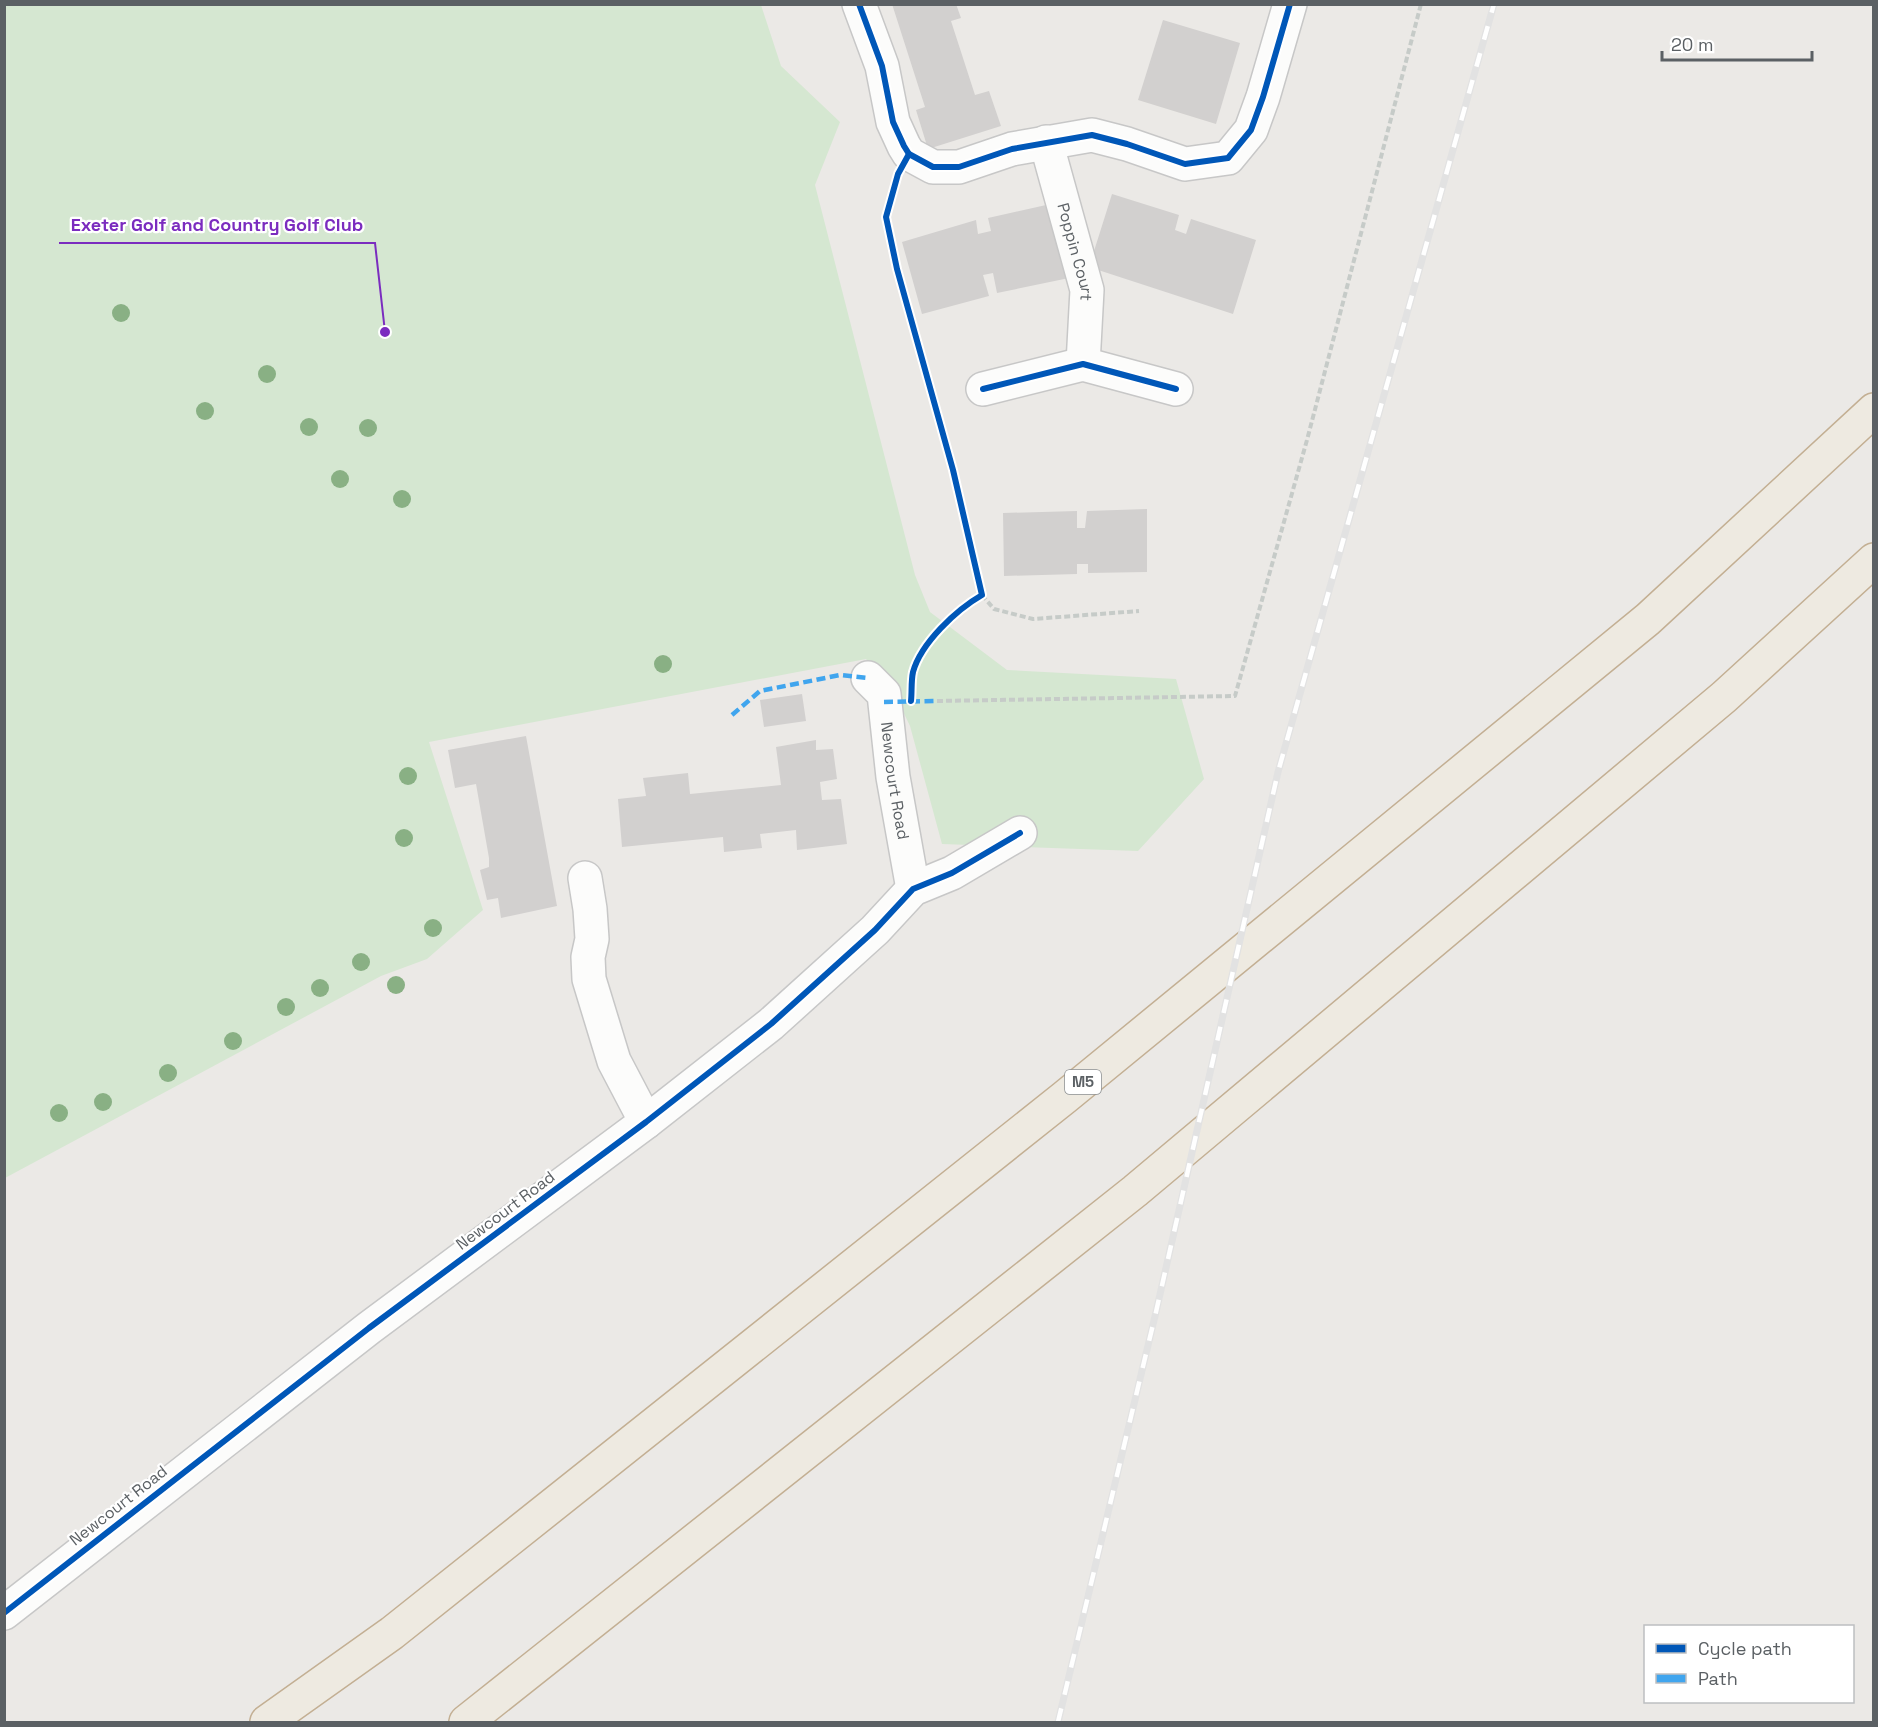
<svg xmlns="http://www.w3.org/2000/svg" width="1878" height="1727" font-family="'Space Grotesk',sans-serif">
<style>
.green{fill:#d5e7d1}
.building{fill:#d2d0cf}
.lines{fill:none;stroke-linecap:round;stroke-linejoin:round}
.minor-casing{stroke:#c7c7c7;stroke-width:36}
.highway-casing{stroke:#c3af93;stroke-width:36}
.path{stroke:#c6cbc8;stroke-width:4;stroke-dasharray:6 3;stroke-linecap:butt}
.minor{stroke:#fcfcfb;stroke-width:33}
.highway{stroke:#eeeae1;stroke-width:33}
.rail-casing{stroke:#e2e2e2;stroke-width:7}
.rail{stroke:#fff;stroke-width:4.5;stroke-dasharray:14;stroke-linecap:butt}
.quiet{stroke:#40a5ee;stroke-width:4.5;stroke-dasharray:9 4.5;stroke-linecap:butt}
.cycleway-casing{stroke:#fff;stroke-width:10}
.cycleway{stroke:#0057b8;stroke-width:6}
.tree{fill:#89b084}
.labels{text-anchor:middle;stroke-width:4.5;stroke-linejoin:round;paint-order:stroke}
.shield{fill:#fff;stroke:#8c9092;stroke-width:1.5}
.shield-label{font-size:15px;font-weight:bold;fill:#5b6064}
.street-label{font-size:16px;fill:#5b6064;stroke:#fff}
.leader{fill:none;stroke:#7b2cbf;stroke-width:2}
.callout-dot{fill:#7b2cbf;stroke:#fff;stroke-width:2}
.callout-label{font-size:18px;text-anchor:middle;font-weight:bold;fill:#7b2cbf;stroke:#fff;stroke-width:4.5;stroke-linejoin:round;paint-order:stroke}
</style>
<rect width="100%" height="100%" fill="#ebe9e6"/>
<polygon class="green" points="5,5 761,5 781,66 840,122 815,185 915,575 930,612 1007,670 1176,679 1204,779 1138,851 942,844 910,726 897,699 866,659 429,742 483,910 427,959 381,976 5,1178"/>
<g class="building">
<polygon points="892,4 956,4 961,18 951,21 975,95 989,91 1001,126 928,149 916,110 925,107"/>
<polygon points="1163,20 1240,43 1216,124 1138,100"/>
<polygon points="1112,194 1179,215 1175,230 1186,234 1191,219 1256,240 1233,314 1089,267"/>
<polygon points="1055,203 1069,278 997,293 993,273 983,275 989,296 922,314 902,242 976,220 978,234 991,231 988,218"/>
<polygon points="1147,509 1147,572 1088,573 1088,564 1077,564 1077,574 1004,576 1003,513 1077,511 1077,528 1085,528 1087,511"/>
<polygon points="802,694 806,721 764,727 760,700"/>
<polygon points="526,736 557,906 501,918 498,898 487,900 480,870 489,867 489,858 476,784 455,788 448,750"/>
<polygon points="816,740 816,750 833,749 837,779 820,782 822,800 841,799 847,844 797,850 796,830 760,834 762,848 724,852 723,837 622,847 618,799 646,796 643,778 688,773 690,794 781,785 776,747"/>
</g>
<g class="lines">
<defs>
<g id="minor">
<polyline points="859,4 882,66 893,122 904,146 909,154 933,167 959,167 1012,149 1092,135 1127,144 1185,164 1228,158 1251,130 1263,97 1290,4"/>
<path id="s1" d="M1046,142l41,148 -4,74"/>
<polyline points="983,389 1083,364 1176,389"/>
<path id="s2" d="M868,678l16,16 9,83 20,112"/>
<polyline points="585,878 590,909 592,939 588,957 589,979 614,1061 646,1122"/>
<polyline points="4,1613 369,1328 646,1122 771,1024 875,930 913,889 952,873 1020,833"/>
</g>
<g id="highway">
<polyline points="267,1722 392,1633 1065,1097 1648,619 1874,410"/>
<polyline points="466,1722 1135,1191 1724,697 1874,560"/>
</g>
</defs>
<use href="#minor" class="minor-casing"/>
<use href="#highway" class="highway-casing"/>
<g class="path">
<polyline points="982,595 994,609 1033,619 1139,611"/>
<polyline points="937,701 1235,696 1307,440 1421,4"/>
</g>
<use href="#minor" class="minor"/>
<use href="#highway" class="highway"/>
<defs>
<polyline id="rail" points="1058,1722 1156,1312 1278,772 1494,4"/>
</defs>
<use href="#rail" class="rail-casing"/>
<use href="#rail" class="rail"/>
<g class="quiet">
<polyline points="884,702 937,701"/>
<polyline points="732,715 760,691 840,675 868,678"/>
</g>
<defs>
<g id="cycleway">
<polyline points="859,4 882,66 893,122 904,146 909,154 933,167 959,167 1012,149 1092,135 1127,144 1185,164 1228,158 1251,130 1263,97 1290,4"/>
<path d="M909,154l-11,20 -12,43 11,52 56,201 29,125c-26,15 -61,48 -69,77 -2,9 -1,20 -2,29"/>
<polyline points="983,389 1083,364 1176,389"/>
<polyline points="4,1613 369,1328 646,1122 771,1024 875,930 913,889 952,873 1020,833"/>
</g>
</defs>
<use href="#cycleway" class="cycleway-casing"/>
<use href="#cycleway" class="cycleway"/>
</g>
<g class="tree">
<circle cx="121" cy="313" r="9"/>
<circle cx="267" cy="374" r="9"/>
<circle cx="205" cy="411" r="9"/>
<circle cx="309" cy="427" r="9"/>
<circle cx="368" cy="428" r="9"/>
<circle cx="340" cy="479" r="9"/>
<circle cx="402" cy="499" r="9"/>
<circle cx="663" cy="664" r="9"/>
<circle cx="408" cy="776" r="9"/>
<circle cx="404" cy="838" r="9"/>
<circle cx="433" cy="928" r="9"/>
<circle cx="361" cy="962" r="9"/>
<circle cx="396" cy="985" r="9"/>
<circle cx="320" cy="988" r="9"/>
<circle cx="286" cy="1007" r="9"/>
<circle cx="233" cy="1041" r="9"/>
<circle cx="168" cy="1073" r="9"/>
<circle cx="103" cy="1102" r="9"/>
<circle cx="59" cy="1113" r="9"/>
</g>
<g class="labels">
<rect class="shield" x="1065" y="1070" width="36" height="24" rx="4.5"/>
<g class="shield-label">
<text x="1083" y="1087">M5</text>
</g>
<g class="street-label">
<text dy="6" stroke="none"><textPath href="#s1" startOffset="114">Poppin Court</textPath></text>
<text dy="6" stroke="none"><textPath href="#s2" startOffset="110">Newcourt Road</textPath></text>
<text transform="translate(505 1210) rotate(-37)" y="6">Newcourt Road</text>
<text transform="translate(118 1505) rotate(-38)" y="6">Newcourt Road</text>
</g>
</g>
<path class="leader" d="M385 332L375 243H59"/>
<circle class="callout-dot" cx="385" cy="332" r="6"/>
<g class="callout-label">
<text x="217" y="231">Exeter Golf and Country Golf Club</text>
</g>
<rect width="1878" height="1727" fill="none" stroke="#5b6064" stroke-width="12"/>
<rect x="1644" y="1625" width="210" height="78" fill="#ffffff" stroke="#bdbfc1" stroke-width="1.5"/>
<rect x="1656" y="1644" width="30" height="9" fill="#0057b8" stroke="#bdbfc1" stroke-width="1.5"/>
<text x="1698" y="1655" font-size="18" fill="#5b6064">Cycle path</text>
<rect x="1656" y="1674" width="30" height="9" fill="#40a5ee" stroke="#bdbfc1" stroke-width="1.5"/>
<text x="1698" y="1685" font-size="18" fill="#5b6064">Path</text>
<path d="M1662 51v9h150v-9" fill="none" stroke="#5b6064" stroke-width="3"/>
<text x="1671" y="51" font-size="18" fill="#5b6064" stroke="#ffffff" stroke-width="4.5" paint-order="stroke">20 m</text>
</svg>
